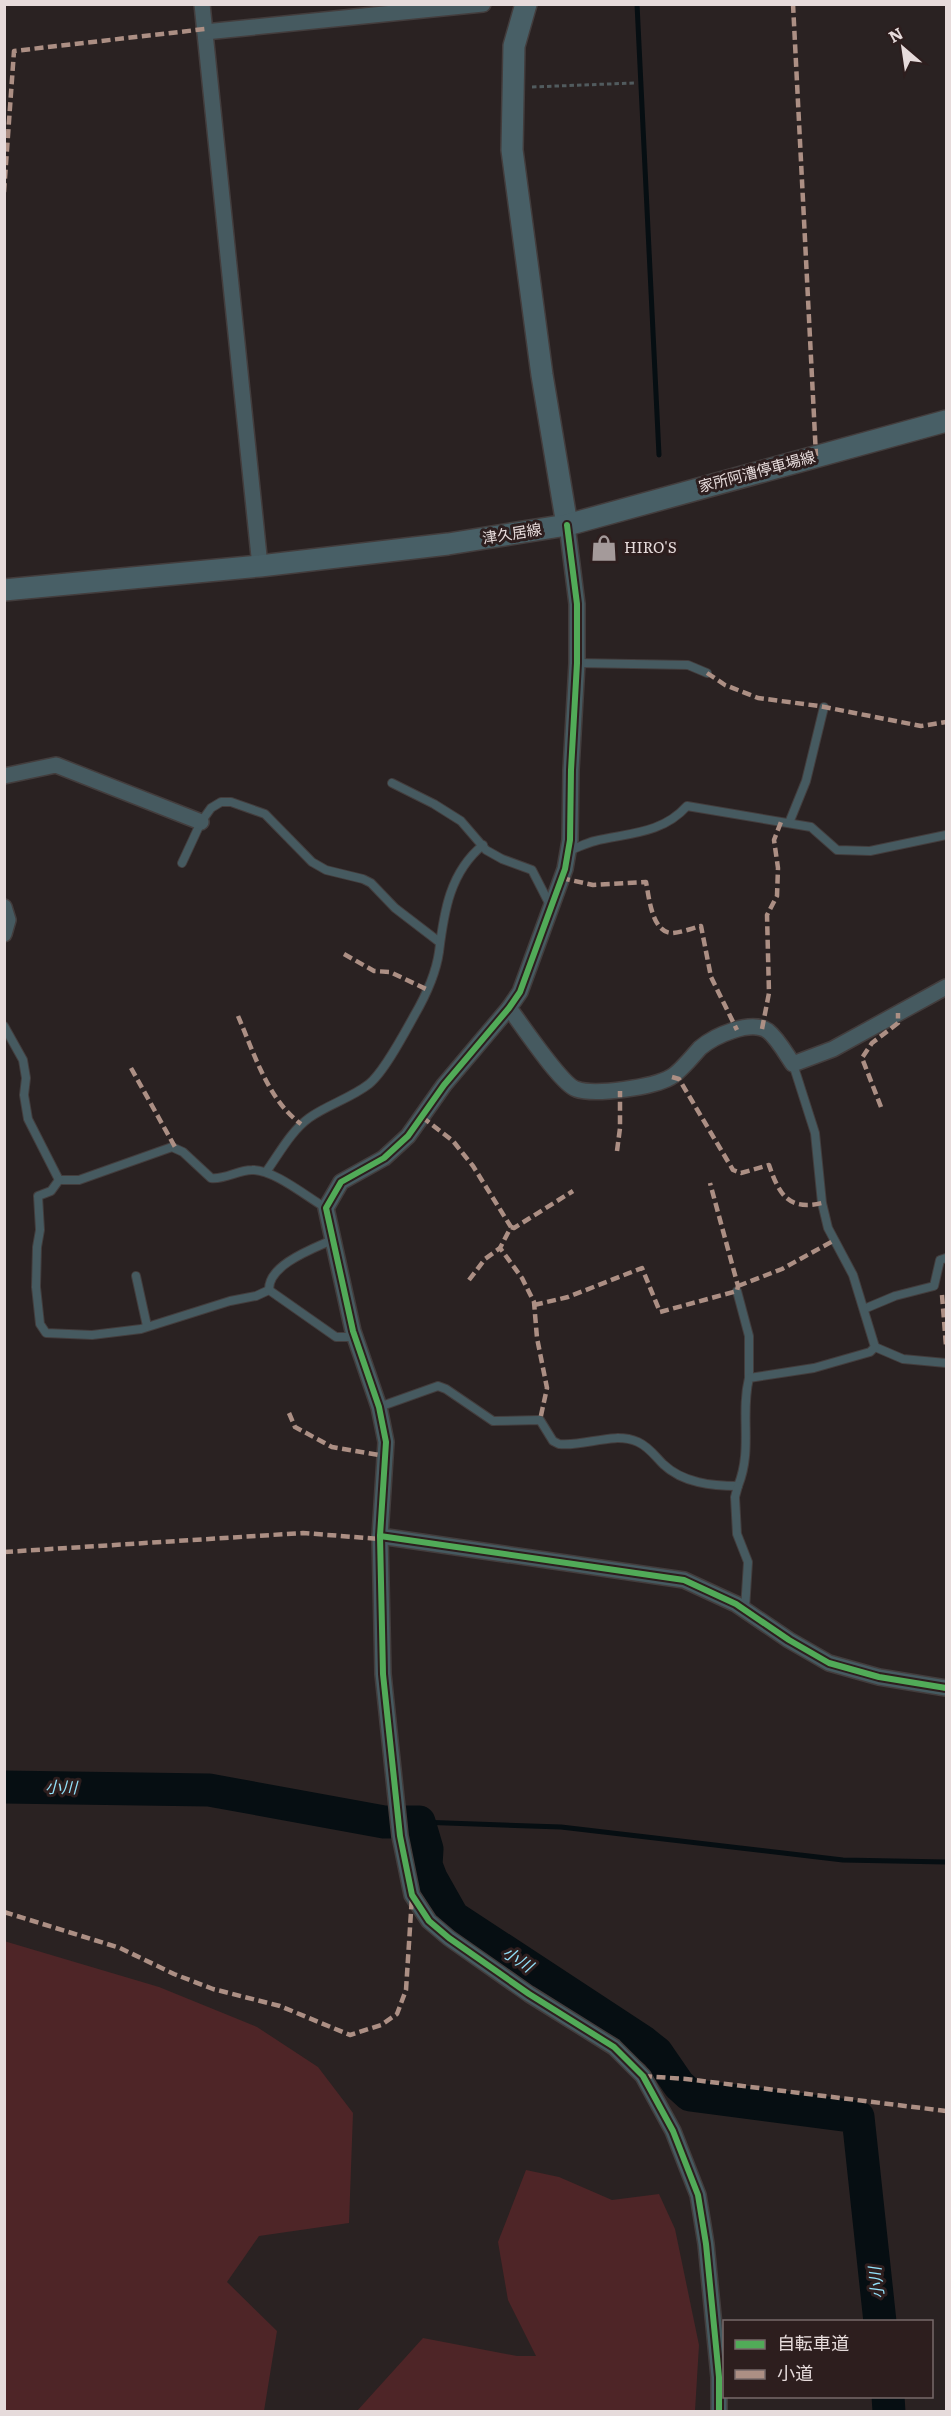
<svg xmlns="http://www.w3.org/2000/svg" width="951" height="2416" font-family="Literata,'Noto Sans JP',serif">
<style>
.green{fill:#4e2527}
.lines{fill:none;stroke-linecap:round;stroke-linejoin:round}
.stream{stroke:#060e12;stroke-width:5}
.river{stroke:#060e12;stroke-width:33}
.lane-casing{stroke:#433d3d;stroke-width:10}
.street-casing{stroke:#433d3d;stroke-width:18}
.secondary-casing{stroke:#433d3d;stroke-width:24}
.path{stroke:#515b5e;stroke-width:3;stroke-dasharray:4.5 3;stroke-linecap:butt}
.lane{stroke:#465a60;stroke-width:8}
.street{stroke:#465a60;stroke-width:15}
.secondary{stroke:#485f66;stroke-width:21}
.quiet{stroke:#ac8f84;stroke-width:4.5;stroke-dasharray:9 4.5;stroke-linecap:butt}
.cycleway-casing{stroke:#2d1e1e;stroke-width:10}
.cycleway{stroke:#51ab58;stroke-width:6}
.labels{text-anchor:middle;stroke-width:6;stroke-linejoin:round;paint-order:stroke}
.street-label{font-size:15px;fill:#e6dbdb;stroke:#2d1e1e}
.poi-label{font-size:15px;fill:#e6dbdb;stroke:#2d1e1e;text-anchor:start}
.water-label{font-size:16px;font-style:italic;fill:#94e2fb;stroke:#2d1e1e}
</style>
<rect width="100%" height="100%" fill="#2a2222"/>
<g class="green">
<polygon points="4,1941 159,1987 257,2027 318,2067 353,2113 349,2223 259,2236 227,2282 277,2331 264,2411 5,2411"/>
<polygon points="526,2170 559,2177 612,2200 659,2194 675,2229 699,2345 695,2411 357,2411 423,2338 517,2356 536,2356 508,2300 498,2242"/>
</g>
<g class="lines">
<g class="stream">
<polyline points="637,4 659,455"/>
<polyline points="419,1822 561,1827 843,1860 946,1862"/>
</g>
<g class="river">
<polyline points="4,1787 209,1790 384,1822 419,1822 427,1849 426,1865 431,1878 453,1917 642,2041 657,2053 679,2085 690,2095 858,2117 880,2322"/>
<polyline points="888,2396 889,2412"/>
</g>
<defs>
<g id="lane">
<polyline points="577,663 688,665 707,673"/>
<polyline points="392,783 434,804 461,821 486,850 502,859 532,870 550,905"/>
<polyline points="789,823 806,781 824,707"/>
<path d="M568,851c9,-3 18,-8 27,-10 33,-8 67,-7 92,-35l124,21 26,23 33,1 76,-16"/>
<polyline points="182,863 201,822 211,808 221,802 231,802 265,814 312,862 326,870 363,879 371,883 395,908 438,941"/>
<path d="M4,1026l19,34 3,18 -2,17 4,24 31,61h20l93,-33 11,5 28,26c13,2 27,-8 41,-8 21,-1 55,27 74,38"/>
<path d="M266,1172c13,-18 25,-41 43,-54 18,-13 42,-20 60,-34 15,-12 35,-50 45,-68 11,-19 22,-43 25,-64 5,-41 11,-80 44,-107"/>
<polyline points="59,1180 51,1191 38,1196 40,1230 37,1247 36,1287 40,1324 46,1333 92,1335 141,1329 230,1301 256,1296 269,1290 336,1337 355,1337"/>
<polyline points="136,1276 147,1326"/>
<path d="M269,1290c-1,-25 43,-41 63,-50"/>
<polyline points="737,1291 749,1336 749,1378"/>
<polyline points="864,1309 895,1296 934,1286 940,1260 946,1258"/>
<polyline points="875,1347 903,1359 946,1363"/>
<path d="M379,1407l59,-21 8,3 47,32 47,-1 13,21 6,3c26,3 54,-13 79,-2 11,5 17,14 25,22 20,19 49,22 75,22 15,-37 2,-71 11,-108l65,-10 56,-16 5,-5 -22,-72 -25,-47 -6,-25 -7,-70 -22,-69"/>
<polyline points="738,1486 735,1497 737,1534 748,1562 745,1609"/>
</g>
<g id="street">
<polyline points="202,4 260,566"/>
<polyline points="205,32 483,4"/>
<polyline points="567,525 577,604 577,663 571,770 570,840 565,869 520,992 509,1008 444,1085 408,1136 384,1158 341,1182 326,1208 353,1331 379,1407 386,1442 380,1536 383,1674 400,1836 412,1895 429,1921 449,1938 529,1994 614,2047 643,2076 673,2131 698,2195 706,2244 719,2377 719,2412"/>
<polyline points="4,776 56,765 201,822"/>
<polyline points="4,907 8,920 4,934"/>
<path d="M509,1008c13,17 52,76 67,81 19,7 78,-2 95,-12 8,-4 22,-21 29,-29 14,-12 51,-29 68,-17 10,8 18,23 25,33l40,-15 113,-62"/>
<polyline points="380,1536 684,1580 736,1604 789,1640 829,1663 879,1677 946,1688"/>
</g>
<g id="secondary">
<polyline points="526,4 514,46 512,150 542,375 567,525"/>
<polyline points="4,590 260,566 448,544 567,525 946,421"/>
</g>
</defs>
<use href="#lane" class="lane-casing"/>
<use href="#street" class="street-casing"/>
<use href="#secondary" class="secondary-casing"/>
<polyline class="path" points="532,87 634,83"/>
<use href="#lane" class="lane"/>
<use href="#street" class="street"/>
<use href="#secondary" class="secondary"/>
<g class="quiet">
<polyline points="793,4 816,456"/>
<polyline points="4,192 14,51 205,29"/>
<polyline points="707,673 725,685 758,698 819,706 921,726 946,722"/>
<path d="M561,878l32,7 53,-3c3,15 6,52 27,51 10,-1 20,-5 28,-7l10,51 26,53"/>
<polyline points="344,954 374,971 390,972 426,989"/>
<path d="M238,1016c16,37 30,84 63,108"/>
<polyline points="762,1029 769,993 767,915 777,896 778,868 774,840 781,822"/>
<polyline points="131,1068 175,1147"/>
<path d="M672,1077l7,2 54,91 8,3 28,-8c10,29 19,46 53,38"/>
<polyline points="881,1107 862,1058 872,1043 898,1023 898,1013"/>
<polyline points="422,1117 453,1141 473,1166 511,1227 500,1248 522,1278 534,1302 537,1338 547,1388 540,1420"/>
<polyline points="617,1151 620,1128 620,1091"/>
<polyline points="511,1227 514,1228 573,1191"/>
<polyline points="469,1280 485,1259 500,1248"/>
<polyline points="738,1286 782,1269 833,1241"/>
<polyline points="942,1295 946,1346"/>
<polyline points="534,1305 568,1297 642,1268 660,1312 737,1291 738,1286 710,1183"/>
<polyline points="289,1413 295,1427 332,1447 385,1456"/>
<polyline points="4,1552 303,1533 380,1539"/>
<polyline points="4,1912 120,1948 174,1974 213,1989 280,2006 350,2035 381,2025 397,2014 406,1990 412,1896"/>
<polyline points="643,2076 686,2079 946,2111"/>
</g>
<defs>
<g id="cycleway">
<polyline points="567,525 577,604 577,663 571,770 570,840 565,869 520,992 509,1008 444,1085 408,1136 384,1158 341,1182 326,1208 353,1331 379,1407 386,1442 380,1536 383,1674 400,1836 412,1895 429,1921 449,1938 529,1994 614,2047 643,2076 673,2131 698,2195 706,2244 719,2377 719,2412"/>
<polyline points="380,1536 684,1580 736,1604 789,1640 829,1663 879,1677 946,1688"/>
</g>
</defs>
<use href="#cycleway" class="cycleway-casing"/>
<use href="#cycleway" class="cycleway"/>
</g>
<defs>
<symbol id="shop-bare" viewBox="-9 -9 18 18"><path d="M-5-2.5h2.3a2.7 3.5 0 0 1 5.4 0H5L5.5 6h-11ZM-1.5-2.5h3a1.5 2.3 0 0 0-3 0Z" fill="#a49a9a" stroke="#2d1e1e" stroke-width="2.5" paint-order="stroke"/></symbol>
</defs>
<g fill-rule="evenodd">
<use href="#shop-bare" x="585" y="529" width="38" height="38"/>
</g>
<g class="labels">
<g class="street-label">
<text transform="translate(757 472) rotate(-15)" y="5">家所阿漕停車場線</text>
<text transform="translate(512 534) rotate(-9)" y="5">津久居線</text>
</g>
<g class="poi-label">
<text x="624" y="553">HIRO'S</text>
</g>
<g class="water-label">
<text transform="translate(61 1787) rotate(1)" y="6">小川</text>
<text transform="translate(518 1959) rotate(33)" y="6">小川</text>
<text transform="translate(876 2283) rotate(-96)" y="6">小川</text>
</g>
</g>
<rect width="951" height="2416" fill="none" stroke="#e6dbdb" stroke-width="12"/>
<rect x="723" y="2320" width="210" height="78" fill="#2d1e1e" stroke="#776a6a" stroke-width="1.5"/>
<rect x="735" y="2340" width="30" height="9" fill="#51ab58" stroke="#776a6a" stroke-width="1.5"/>
<text x="777" y="2350" font-size="18" fill="#e6dbdb">自転車道</text>
<rect x="735" y="2370" width="30" height="9" fill="#ac8f84" stroke="#776a6a" stroke-width="1.5"/>
<text x="777" y="2380" font-size="18" fill="#e6dbdb">小道</text>
<g transform="translate(903 48) rotate(331)" stroke="#2d1e1e" stroke-width="4.5" paint-order="stroke">
<path d="M0-4.5L10 22L0 15L-10 22Z" fill="#e6dbdb"/>
<text y="-9" font-size="16" font-weight="bold" text-anchor="middle" fill="#e6dbdb">N</text>
</g>
</svg>
